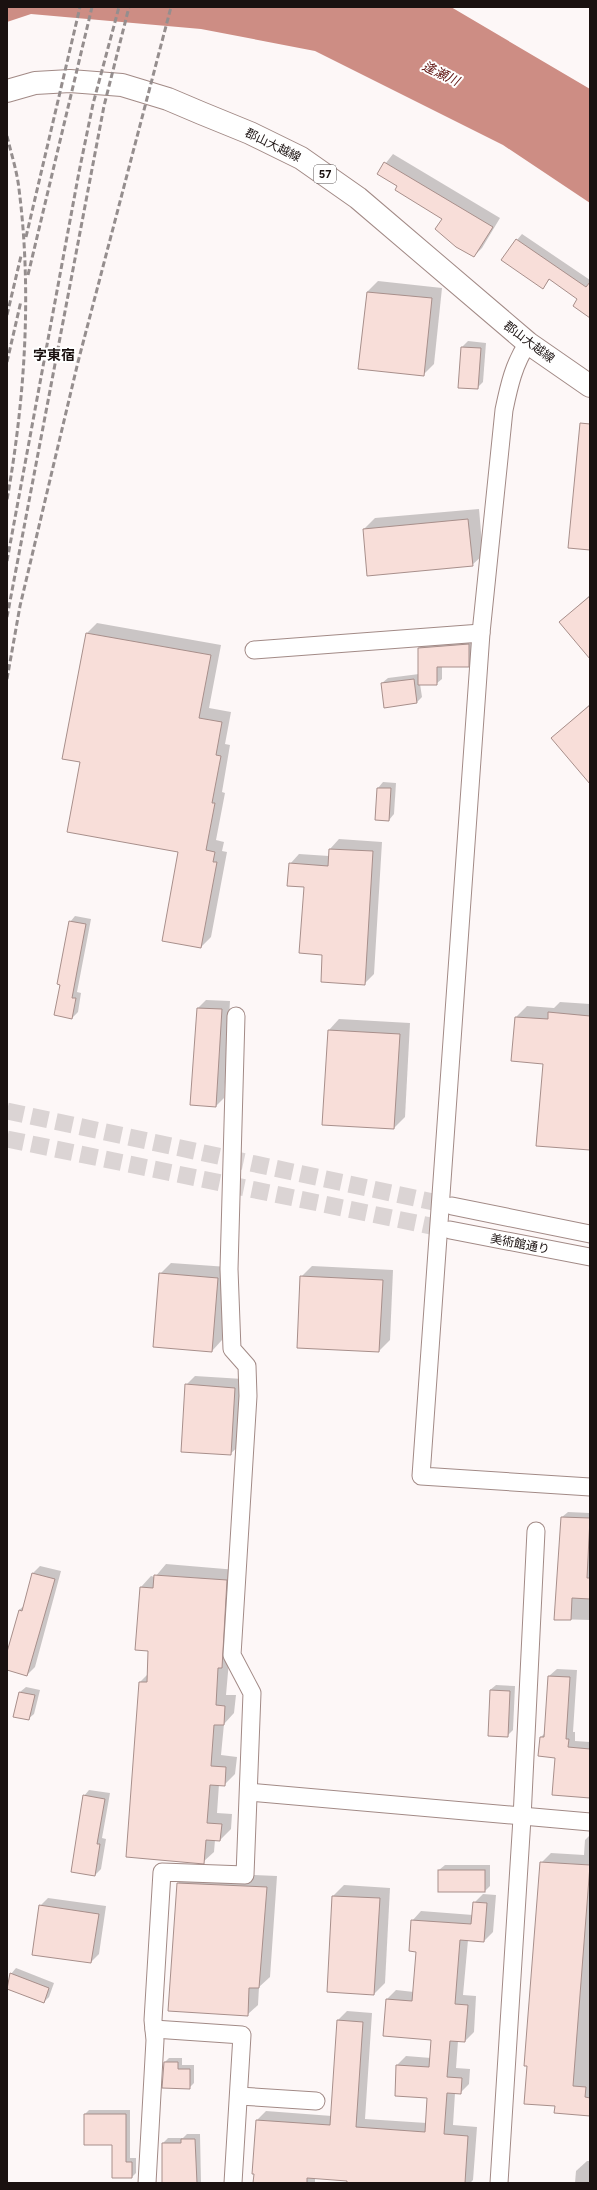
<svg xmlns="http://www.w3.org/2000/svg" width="597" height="2190" font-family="Figtree,'Noto Sans JP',sans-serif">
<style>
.water{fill:#cd8d84}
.shadow{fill:#0003}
.building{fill:#f8ded9;stroke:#a88f8b}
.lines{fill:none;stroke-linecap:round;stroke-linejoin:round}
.minor-tunnel{stroke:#dbd4d4;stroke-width:17;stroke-dasharray:17 8;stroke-linecap:butt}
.minor-casing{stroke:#a28a86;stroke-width:19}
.major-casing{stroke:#a28a86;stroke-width:24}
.minor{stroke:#fff;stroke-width:17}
.major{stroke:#fff;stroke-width:22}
.rail{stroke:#958e8e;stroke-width:3;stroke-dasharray:6 3;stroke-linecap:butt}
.labels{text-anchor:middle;stroke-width:4;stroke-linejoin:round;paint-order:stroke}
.shield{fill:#fff;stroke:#5f5858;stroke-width:1}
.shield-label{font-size:11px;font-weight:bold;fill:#1a1110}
.street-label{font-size:12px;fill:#1a1110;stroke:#fff}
.water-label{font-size:13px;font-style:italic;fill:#5f120e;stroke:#fff}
.quarter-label{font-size:14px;font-weight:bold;fill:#1a1110;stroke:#fff}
</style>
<rect width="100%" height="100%" fill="#fdf7f7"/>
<polygon class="water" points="7,7 451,7 590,89 590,203 503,145 315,51 201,29 31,14 7,22"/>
<g class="shadow">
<polygon points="393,154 500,218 482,248 474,256 443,218 378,173"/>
<polygon points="522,234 590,280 590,313 579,299 550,279 542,288 517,240"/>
<polygon points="378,281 442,288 434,364 423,375 359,368 367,292"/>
<polygon points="468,341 486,343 483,382 477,388 462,347"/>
<polygon points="479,509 483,555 472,565 364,529 375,518"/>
<polygon points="590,595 590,657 560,622"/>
<polygon points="97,623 221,645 209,708 231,712 225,744 230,745 222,792 225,793 216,840 224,842 222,851 227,852 211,937 201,947 180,852 81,762 64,759 87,633"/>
<polygon points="475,639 474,660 468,666 442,666 442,679 436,684 420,684 422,697 416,703 382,683 388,678 419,674 419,648 424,643"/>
<polygon points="590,704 590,782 552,738"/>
<polygon points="383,782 396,783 394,814 389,820 378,788"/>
<polygon points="339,839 382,842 374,974 364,984 323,954 305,886 290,864 299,854 329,856 330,849"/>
<polygon points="75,916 91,919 77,992 81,993 78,1012 72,1018 61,984 70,922"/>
<polygon points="206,1000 230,1001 224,1098 216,1106 198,1008"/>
<polygon points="560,1002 590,1004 590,1149 544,1063 516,1017 527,1006 554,1008"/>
<polygon points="339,1019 410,1023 405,1117 394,1128 329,1030"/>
<polygon points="171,1263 228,1267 222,1340 212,1351 160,1274"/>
<polygon points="312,1266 393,1270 390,1340 379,1351 301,1277"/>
<polygon points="195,1376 243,1379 239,1446 230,1454 186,1385"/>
<polygon points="568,1512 590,1513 590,1620 555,1619 562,1517"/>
<polygon points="166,1564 237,1570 226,1695 236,1695 234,1713 224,1724 221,1755 237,1757 235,1774 224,1785 219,1784 217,1813 232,1814 231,1829 220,1840 215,1840 214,1852 203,1862 140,1682 148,1674 150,1650 141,1587 151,1576 155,1577"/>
<polygon points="40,1566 61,1571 35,1667 27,1675 7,1669 7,1656 19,1610 25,1605 33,1573"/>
<polygon points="557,1669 577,1670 573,1732 575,1732 575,1741 590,1742 590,1797 541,1737 545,1733 549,1676"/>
<polygon points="496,1685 515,1686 513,1730 507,1736 490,1690"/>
<polygon points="26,1687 40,1690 34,1714 28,1719 20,1692"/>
<polygon points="89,1790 110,1793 102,1838 106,1839 101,1869 95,1875 84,1796"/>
<polygon points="590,1835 590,2107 556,2105 541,1863 551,1853 584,1855 585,1840"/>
<polygon points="445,1865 490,1865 490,1886 485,1891 439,1870"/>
<polygon points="189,1872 277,1876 270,1977 259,1987 258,2005 247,2015 169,2010 178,1883"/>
<polygon points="344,1885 390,1888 385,1983 374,1994 328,1991 333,1896"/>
<polygon points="483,1894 496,1895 493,1932 484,1941 468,1940 463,1995 476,1996 474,2032 465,2041 458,2041 456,2068 470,2069 469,2084 460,2093 455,2093 453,2125 477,2127 473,2180 470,2183 348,2183 348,2180 315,2177 315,2183 254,2183 257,2120 266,2111 332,2116 338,2020 347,2011 372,2013 365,2119 427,2123 429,2097 397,2065 406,2056 431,2058 432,2039 387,1999 396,1990 414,1992 417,1951 412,1921 421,1911 473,1915 474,1903"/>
<polygon points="48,1898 106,1906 99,1954 91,1962 40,1906"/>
<polygon points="16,1968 54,1983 49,1997 44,2002 7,1988 11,1974"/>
<polygon points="169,2058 182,2058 182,2065 194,2065 194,2083 189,2088 165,2062"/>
<polygon points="89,2110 130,2110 130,2158 136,2158 136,2173 132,2177 113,2144 85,2144 85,2114"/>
<polygon points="187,2134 200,2134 201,2183 162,2183 163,2143 168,2138 183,2138"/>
<polygon points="587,2161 590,2161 590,2183 575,2183 576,2171"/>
</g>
<g class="building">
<polygon points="384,162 493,227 474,257 456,247 435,229 442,219 395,190 397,186 377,174"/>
<polygon points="516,239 586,287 590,282 590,318 573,306 577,299 549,279 543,289 501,260"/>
<polygon points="367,292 432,298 424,376 358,369"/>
<polygon points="461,347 481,348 478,389 458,388"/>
<polygon points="580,423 590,424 590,550 568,548"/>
<polygon points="468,519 473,566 367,576 363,529"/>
<polygon points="590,596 590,659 559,622"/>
<polygon points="86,633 211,655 199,718 222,722 216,755 221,756 212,803 215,803 206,850 215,852 213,862 217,862 201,948 162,941 178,852 67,832 80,762 62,759"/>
<polygon points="469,644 469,667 437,667 437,685 418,685 418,648"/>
<polygon points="414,679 417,703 384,708 381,683"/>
<polygon points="590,705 590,784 551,738"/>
<polygon points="377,788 391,788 389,821 375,820"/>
<polygon points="329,849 373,851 365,985 321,982 322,955 299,953 304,887 287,886 289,863 328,866"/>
<polygon points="69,921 86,924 72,998 76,998 72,1019 54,1015 60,985 57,984"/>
<polygon points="197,1008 222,1009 216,1107 190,1105"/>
<polygon points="548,1012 590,1016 590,1150 536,1146 543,1064 511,1061 515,1017 548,1019"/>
<polygon points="328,1030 400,1034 394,1129 322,1125"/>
<polygon points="159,1273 218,1278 212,1352 153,1347"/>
<polygon points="300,1276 383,1280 379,1352 297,1348"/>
<polygon points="185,1384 235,1388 231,1455 181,1452"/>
<polygon points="561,1517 590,1518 587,1578 590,1578 590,1599 572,1598 571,1620 554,1620"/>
<polygon points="32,1573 55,1579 27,1676 7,1670 7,1652 19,1610 22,1611"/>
<polygon points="154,1575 227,1580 222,1668 218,1668 216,1705 225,1706 224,1725 214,1725 211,1766 226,1767 225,1786 210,1785 207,1823 222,1824 220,1841 206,1840 204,1864 126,1857 139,1682 147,1682 148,1651 135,1650 140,1587 153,1588"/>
<polygon points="548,1676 570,1677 566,1739 569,1739 568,1747 590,1749 590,1798 552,1795 555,1758 538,1756 540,1737 544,1737"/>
<polygon points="490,1690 510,1691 508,1737 488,1736"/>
<polygon points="19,1692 35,1695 29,1720 13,1717"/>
<polygon points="83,1795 105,1799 97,1844 100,1844 95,1876 71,1872"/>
<polygon points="540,1862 590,1865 573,2086 586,2087 585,2097 590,2098 590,2116 554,2113 555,2106 524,2104 527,2066 524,2066"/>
<rect x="438" y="1870" width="47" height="22"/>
<polygon points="177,1883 267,1887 259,1988 249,1988 248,2016 168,2011"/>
<polygon points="332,1896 380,1898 374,1995 327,1992"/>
<polygon points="473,1902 487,1903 484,1942 460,1940 455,2004 468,2005 465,2042 450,2041 447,2077 462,2078 461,2094 447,2093 444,2134 468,2136 465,2183 347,2183 347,2181 307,2178 307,2183 253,2183 254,2174 252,2174 256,2120 330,2125 337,2020 363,2022 356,2127 425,2132 427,2098 395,2096 396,2065 429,2067 431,2040 383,2036 386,1999 412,2001 416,1952 409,1951 411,1920 471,1924"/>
<polygon points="39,1905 99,1914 91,1963 32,1955"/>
<polygon points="10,1973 49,1988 44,2003 7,1989"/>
<polygon points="164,2062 178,2062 178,2069 190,2069 190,2089 162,2088"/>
<polygon points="84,2114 126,2114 126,2162 132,2162 132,2178 112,2178 112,2145 84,2145"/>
<polygon points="181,2139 195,2139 197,2183 162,2183 162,2143 181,2143"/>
</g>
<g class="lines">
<g class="minor-tunnel">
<polyline points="7,1111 452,1206"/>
<polyline points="7,1139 450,1230"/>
</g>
<defs>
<g id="minor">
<path d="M528,343c-14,20 -19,43 -24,67l-23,223 -60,843 169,11"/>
<polyline points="254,650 481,633"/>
<polyline points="452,1206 590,1234"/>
<polyline points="450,1230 590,1257"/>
<polyline points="249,1792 590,1822"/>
<polyline points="154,2029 242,2035 233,2183"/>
<polyline points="239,2096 316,2101"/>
<polyline points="147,2183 155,2040 153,2020 162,1872 245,1875 252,1693 232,1655 248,1396 247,1366 232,1349 229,1269 236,1016"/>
<polyline points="499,2183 522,1818 536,1531"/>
</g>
<polyline id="major" points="7,91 35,83 70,81 122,85 168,99 201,113 250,133 301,158 358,198 528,343 590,386"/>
</defs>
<use href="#minor" class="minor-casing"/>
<use href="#major" class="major-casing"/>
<use href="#minor" class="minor"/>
<use href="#major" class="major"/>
<g class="rail">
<path d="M7,136c4,17 10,35 12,53 13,103 6,209 -12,311"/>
<polyline points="26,237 80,7"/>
<polyline points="28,275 92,7"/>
<polyline points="7,315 21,256"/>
<polyline points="7,362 21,301"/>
<polyline points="7,561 79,172 93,104 119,7"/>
<polyline points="7,617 104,106 129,7"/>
<polyline points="7,679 20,606 78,362 171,7"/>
</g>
</g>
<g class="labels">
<rect class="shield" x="314" y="165" width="22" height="18" rx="3"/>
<g class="shield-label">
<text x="325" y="178">57</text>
</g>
<g class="street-label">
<text transform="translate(273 145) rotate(26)" y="4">郡山大越線</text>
<text transform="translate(529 342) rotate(37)" y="4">郡山大越線</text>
<text transform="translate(520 1244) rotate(11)" y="4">美術館通り</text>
</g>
<g class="water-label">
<text transform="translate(441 73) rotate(26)" y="5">逢瀬川</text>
</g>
<g class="quarter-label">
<text x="54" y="360">字東宿</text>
</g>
</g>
<rect width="597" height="2190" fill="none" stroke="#1a1110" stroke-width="16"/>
</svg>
